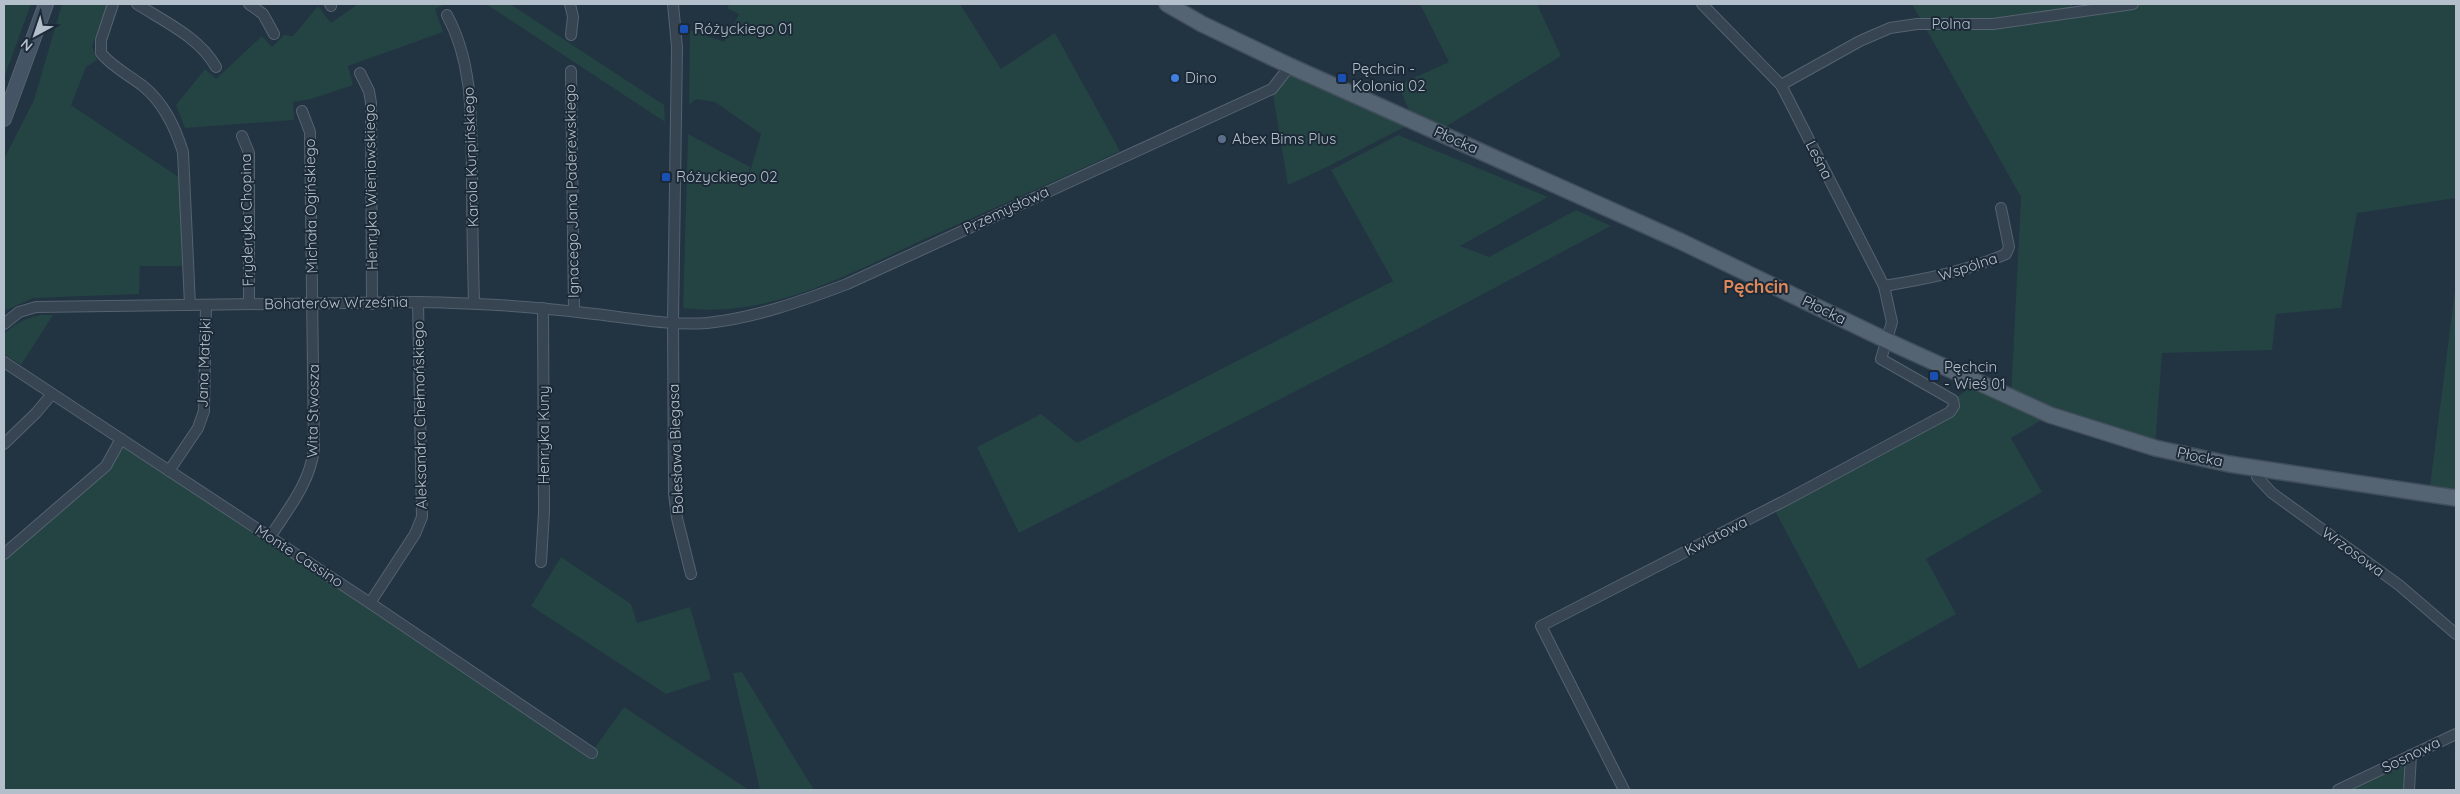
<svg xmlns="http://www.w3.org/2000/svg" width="2460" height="794" font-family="Quicksand,sans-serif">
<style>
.green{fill:#244343}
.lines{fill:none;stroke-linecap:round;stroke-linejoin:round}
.street-casing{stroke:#55626f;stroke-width:12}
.secondary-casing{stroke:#55626f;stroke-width:16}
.primary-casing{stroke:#414e5b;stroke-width:18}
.street{stroke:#374552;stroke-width:10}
.secondary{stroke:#445465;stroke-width:14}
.primary{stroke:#556472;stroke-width:15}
.transit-dot{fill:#1a4fb4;stroke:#1c2a37;stroke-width:2}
.shop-dot{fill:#3f7fe0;stroke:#1c2a37;stroke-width:2}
.service-dot{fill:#5c6f8a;stroke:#1c2a37;stroke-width:2}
.labels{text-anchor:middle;stroke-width:4;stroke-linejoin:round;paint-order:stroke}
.street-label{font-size:15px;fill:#b4bfcc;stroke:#1c2a37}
.poi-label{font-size:15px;fill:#b4bfcc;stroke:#1c2a37;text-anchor:start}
.quarter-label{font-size:18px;font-weight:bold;fill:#e1885a;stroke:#1c2a37}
</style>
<rect width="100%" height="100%" fill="#223342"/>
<g class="green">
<polygon points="4,4 31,4 4,78"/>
<polygon points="62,4 108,4 92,46 97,60 86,67 71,105 180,178 182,266 140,266 139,294 33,298 4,311 4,159 34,100"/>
<polygon points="358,4 445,4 435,9 443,32 348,66 353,85 311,99 293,102 294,120 185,128 176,105 205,69 216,79 262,36 272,47 284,35 293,36 318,6 331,23"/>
<polygon points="486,4 510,4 664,105 665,122"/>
<path d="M730,4h230l41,65 54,-36 65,118c-62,29 -124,56 -186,84 -78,35 -163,85 -251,73l5,-174 62,33 -4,18 15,-51 -46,-32 -19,-3 -7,6 1,-75 34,12 15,-28 -12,-6z"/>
<polygon points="1420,4 1537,4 1561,56 1437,132 1414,122 1329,166 1288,185 1272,89 1290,66 1414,121 1398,85 1449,62"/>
<polygon points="1912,4 2072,4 2074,12 2133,4 2456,4 2456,198 2357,213 2341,308 2276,314 2272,350 2162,353 2155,448 2050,415 2011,438 2042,492 1926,559 1956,614 1859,669 1773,507 1950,412 1953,400 1978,382 2011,397 2021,197"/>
<polygon points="1398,135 1548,197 1460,246 1489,257 1576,210 1611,226 1419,328 1019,533 977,447 1041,414 1077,443 1393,281 1331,170"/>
<polygon points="2456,282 2456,498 2429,494"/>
<path d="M41,315h12l-32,50 -17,-11v-20c12,-11 21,-16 37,-19z"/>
<polygon points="121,439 592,752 624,707 749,790 4,790 4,554 106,466"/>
<polygon points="561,557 631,604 637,623 690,607 711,679 666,694 531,606"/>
<polygon points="742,672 814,790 760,790 733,673"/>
<polygon points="2411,755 2409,790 2338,790"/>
</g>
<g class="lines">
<defs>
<g id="street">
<path d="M113,4l-12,36v13c11,14 28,22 42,33 21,17 32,41 40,66l7,153"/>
<path d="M137,4c28,18 62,33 79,63"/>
<polyline points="249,4 263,14 274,34"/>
<polyline points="330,4 331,6"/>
<polyline points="570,4 573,17 571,35"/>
<polyline points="673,4 677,47 673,322 674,493 677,518 691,574"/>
<path d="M447,15c27,50 24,106 25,161 0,43 1,85 2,127"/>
<polyline points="571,71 574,311"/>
<polyline points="360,73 369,91 371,103 372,304"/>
<polyline points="1781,85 1860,41 1890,28 1917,24 1993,24 2133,4"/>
<polyline points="242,136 249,153 249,304"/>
<path d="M1884,286c42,-7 83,-15 122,-32l3,-7 -8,-39"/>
<path d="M4,324l15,-12 17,-5 382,-5c56,1 112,4 168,11 39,4 82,13 121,10 48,-5 95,-22 140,-39l425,-195 18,-23"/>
<polyline points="4,362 370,603 592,753"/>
<polyline points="4,444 36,413 52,394"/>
<polyline points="2257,468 2257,477 2272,493 2399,585 2456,634"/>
<polyline points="169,471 198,428 204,411 206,305"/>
<path d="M270,537c18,-28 40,-54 44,-88l-4,-317 -8,-21"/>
<polyline points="4,554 106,466 121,439"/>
<polyline points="541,562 544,512 543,308"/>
<polyline points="370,603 415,534 422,517 418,302"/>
<polyline points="1624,790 1541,626 1788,499 1950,412 1954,406 1953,400 1881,359 1892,322 1884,286 1781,85 1702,4"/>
<polyline points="2338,790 2456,734"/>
<polyline points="2409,790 2411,755"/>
</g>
<polyline id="secondary" points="4,119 46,4"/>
<polyline id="primary" points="1167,4 1202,24 1290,66 1680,241 1894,344 2050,415 2155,448 2229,464 2456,498"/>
</defs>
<use href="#street" class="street-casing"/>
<use href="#secondary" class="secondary-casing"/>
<use href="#primary" class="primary-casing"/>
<use href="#street" class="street"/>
<use href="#secondary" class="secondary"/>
<use href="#primary" class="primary"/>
</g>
<g class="transit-dot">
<rect x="679" y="24" width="10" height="10" rx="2.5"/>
<rect x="1337" y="73" width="10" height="10" rx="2.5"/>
<rect x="661" y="172" width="10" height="10" rx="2.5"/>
<rect x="1929" y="371" width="10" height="10" rx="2.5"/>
</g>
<circle class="shop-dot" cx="1175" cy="78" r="5"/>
<circle class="service-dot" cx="1222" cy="139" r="5"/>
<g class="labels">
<g class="street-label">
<text x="1951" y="29">Polna</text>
<text transform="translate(1456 140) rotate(24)" y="5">Płocka</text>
<text transform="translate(471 157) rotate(-92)" y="5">Karola Kurpińskiego</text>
<text transform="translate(1819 160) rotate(63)" y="5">Leśna</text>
<text transform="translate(371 187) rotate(-91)" y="5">Henryka Wieniawskiego</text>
<text transform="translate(572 191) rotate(-91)" y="5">Ignacego Jana Paderewskiego</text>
<text transform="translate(311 206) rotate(-91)" y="5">Michała Ogińskiego</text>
<text transform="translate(1006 210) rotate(-25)" y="5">Przemysłowa</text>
<text transform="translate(247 220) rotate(-91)" y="5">Fryderyka Chopina</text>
<text transform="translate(1968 267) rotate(-18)" y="5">Wspólna</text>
<text transform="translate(336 303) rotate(-1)" y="5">Bohaterów Września</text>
<text transform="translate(1824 310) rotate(26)" y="5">Płocka</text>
<text transform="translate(204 363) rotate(-88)" y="5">Jana Matejki</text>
<text transform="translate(313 411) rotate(-89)" y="5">Wita Stwosza</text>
<text transform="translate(420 415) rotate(-91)" y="5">Aleksandra Chełmońskiego</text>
<text transform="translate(544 435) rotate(-90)" y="5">Henryka Kuny</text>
<text transform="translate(676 449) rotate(-92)" y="5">Bolesława Biegasa</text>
<text transform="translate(2200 457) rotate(12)" y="5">Płocka</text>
<text transform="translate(1716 536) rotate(-27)" y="5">Kwiatowa</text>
<text transform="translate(2353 552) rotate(36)" y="5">Wrzosowa</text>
<text transform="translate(299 556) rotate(33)" y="5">Monte Cassino</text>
<text transform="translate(2411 755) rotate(-26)" y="5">Sosnowa</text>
</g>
<g class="poi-label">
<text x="694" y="34">Różyckiego 01</text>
<text x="1352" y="74">Pęchcin -<tspan x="1352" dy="17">Kolonia 02</tspan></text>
<text x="1185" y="83">Dino</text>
<text x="1232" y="144">Abex Bims Plus</text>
<text x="676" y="182">Różyckiego 02</text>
<text x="1944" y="372">Pęchcin<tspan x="1944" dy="17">- Wieś 01</tspan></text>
</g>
<g class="quarter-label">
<text x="1756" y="293">Pęchcin</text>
</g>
</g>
<rect width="2460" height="794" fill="none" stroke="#b4bfcc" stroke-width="10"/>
<g transform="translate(35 35) rotate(220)" stroke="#1c2a37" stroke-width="4" paint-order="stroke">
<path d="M0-4L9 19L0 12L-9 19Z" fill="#b4bfcc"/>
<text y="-8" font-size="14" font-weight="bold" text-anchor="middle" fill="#b4bfcc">N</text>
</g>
</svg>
